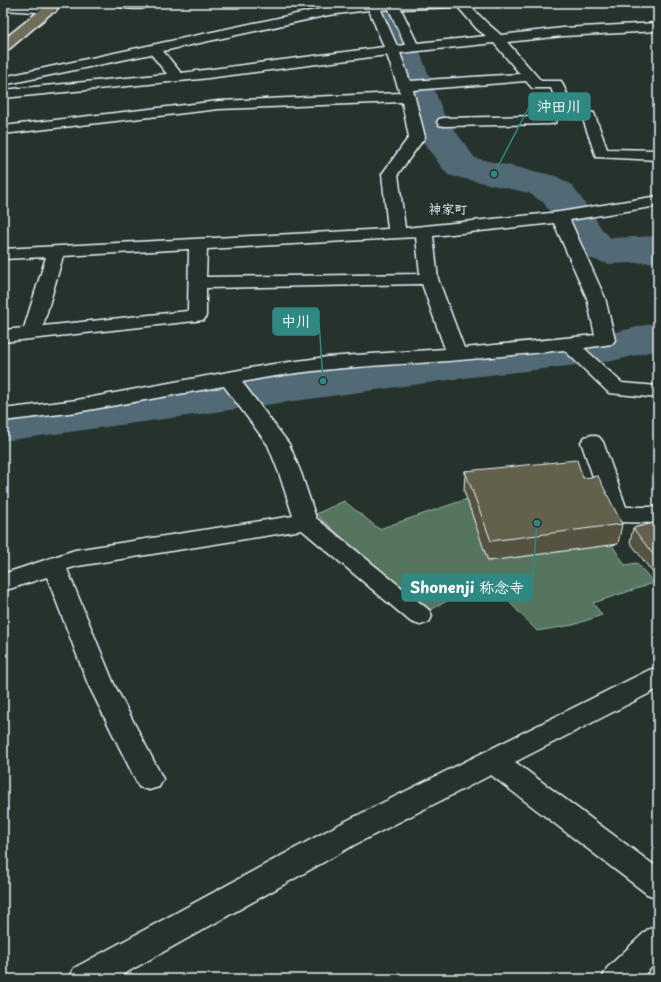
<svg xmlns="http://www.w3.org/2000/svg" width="661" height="982" font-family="'Playpen Sans','Klee One',sans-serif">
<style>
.green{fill:#54745e;stroke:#9eb2ab}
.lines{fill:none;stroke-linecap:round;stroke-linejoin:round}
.river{fill:#516a75;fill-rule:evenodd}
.minor-casing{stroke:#e8f1f8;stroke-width:3}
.major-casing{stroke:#e8f1f8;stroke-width:3}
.minor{fill:#26332d;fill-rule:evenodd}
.major{fill:#706e59;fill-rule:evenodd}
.wall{fill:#555341;stroke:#e8f1f8}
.building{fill:#63604c;stroke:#e8f1f8}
.labels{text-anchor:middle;stroke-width:3.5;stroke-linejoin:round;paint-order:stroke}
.far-neighbourhood-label{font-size:13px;font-weight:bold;fill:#e8f1f8;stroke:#26332d}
.leader{fill:none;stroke:#308883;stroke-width:1.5}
.callout-dot{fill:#308883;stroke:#26332d;stroke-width:1.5}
.callout{fill:#308883;stroke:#308883;stroke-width:1.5}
.callout-label{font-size:15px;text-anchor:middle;font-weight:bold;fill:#fff}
</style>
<rect width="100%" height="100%" fill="#26332d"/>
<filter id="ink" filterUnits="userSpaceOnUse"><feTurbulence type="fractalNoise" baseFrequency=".025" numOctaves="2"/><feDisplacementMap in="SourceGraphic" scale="8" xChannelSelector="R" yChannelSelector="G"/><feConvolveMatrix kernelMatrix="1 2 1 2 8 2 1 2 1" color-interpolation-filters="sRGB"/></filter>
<g filter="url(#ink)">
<polygon class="green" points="467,499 488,561 612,545 625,565 637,563 654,583 593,603 602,615 573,625 537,631 487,579 425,613 316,514 344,501 379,529"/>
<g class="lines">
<g class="river">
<path d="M364,3h33l20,42 28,72 30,41 81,18 17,10 29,43 9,9 47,-2v26l-49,2 -28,-8 -10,-10 -27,-43 -15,-10 -81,-18c-14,-18 -29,-37 -39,-58 -17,-36 -22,-81 -45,-114z"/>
<polygon points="658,322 658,350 612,361 463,378 3,441 3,409 463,348 612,333"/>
</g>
<defs>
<g id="minor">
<polygon points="3,3 51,5 55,6 57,9 55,12 51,13 3,10"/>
<path d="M115,3h30l1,2 -2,3c-8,2 -19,0 -27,-2z"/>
<path d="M366,3h114l-2,3 -7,1 16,16 14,12 62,-7 95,-5v8l-95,5 -56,6 34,39h20l13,28 20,4 13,36 51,1v10l-62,-3 -13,-38 -26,-2 -2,6 -5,1 -106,2 -5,-1 -2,-3 2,-3 5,-1 98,-2 2,-6 15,-1 -8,-21h-19l-6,-7 -113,9 12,47 -27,37 7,54 155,-16 98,-16v10l-88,14 35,78 10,42 -3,4 -28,4 38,35 36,3v12l-49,-5 -45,-43c-43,4 -87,9 -130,12 -64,4 -129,7 -192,20l47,62 12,29 15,45 113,92 3,6 -3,6 -9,3 -9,-3 -109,-92 -224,36 -11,3 47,115 49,95 -4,8 -10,3 -10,-3 -51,-103 -41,-107 -44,14v-17l72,-24 218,-34 -14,-43 -11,-28 -44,-59 -147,26 -74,9v-12l74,-9 190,-35 60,-8 118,-8 -23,-65 -216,4v28l-2,4 -201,22v-12l21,-2 22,-71 -43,2v-10l385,-20 -6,-55 27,-37 -7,-35 -183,7 -216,25v-8l216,-25 181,-8 -13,-38 -187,24 -197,19v-8l164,-16 -16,-20 -148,31v-8l326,-70zM458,7l19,22 9,7 -69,7 -16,-34zM389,9l16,36 -8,1 -16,-36zM369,10l15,37 -203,26 -18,-22 166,-36zM494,43l26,31 -110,7 -10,-28zM554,223l33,75 8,37 -131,13 -26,-69 -5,-43zM416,237l4,37 -214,3 1,-28zM189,249l-1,62 -145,15 20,-70z"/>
<polygon points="592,435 599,437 603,442 626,507 658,507 658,523 617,522 609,519 606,514 581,442 585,437"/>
<polygon points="658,667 658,689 515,762 658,868 658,898 647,894 491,775 356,844 115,979 69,979 74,968 336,826 649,670"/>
<polygon points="658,926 658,961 640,979 602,979 607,968 647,930"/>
</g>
<polygon id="major" points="49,3 63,3 8,50 3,51 3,40"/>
</defs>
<use href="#minor" class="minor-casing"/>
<use href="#major" class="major-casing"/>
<use href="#minor" class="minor"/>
<use href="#major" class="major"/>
</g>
<g class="wall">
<polygon points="465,471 583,478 622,524 618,544 488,561 464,491"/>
<polygon points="658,522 658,580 630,542 633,528"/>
</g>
<g class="building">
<polygon points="577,460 583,478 598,476 622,524 491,541 465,471"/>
<polygon points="658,522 658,561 633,528"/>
</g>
</g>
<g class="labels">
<g class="far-neighbourhood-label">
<text x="448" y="214">神家町</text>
</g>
</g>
<path class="leader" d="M494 174L529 107M323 381L319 322M537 523L532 587"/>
<g class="callout-dot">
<circle cx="494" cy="174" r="4"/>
<circle cx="323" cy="381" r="4"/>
<circle cx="537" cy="523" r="4"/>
</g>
<g class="callout">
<rect x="529" y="93" width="61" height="27" rx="4"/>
<rect x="273" y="308" width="46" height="27" rx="4"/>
<rect x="402" y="574" width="130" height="27" rx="4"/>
</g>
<g class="callout-label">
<text x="559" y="112">沖田川</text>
<text x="296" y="327">中川</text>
<text x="467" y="593">Shonenji 称念寺</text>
</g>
<rect width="661" height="982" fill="none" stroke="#26332d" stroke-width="16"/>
<rect x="8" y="8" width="645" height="966" fill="none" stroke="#e8f1f8" stroke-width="1.5" filter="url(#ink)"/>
</svg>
